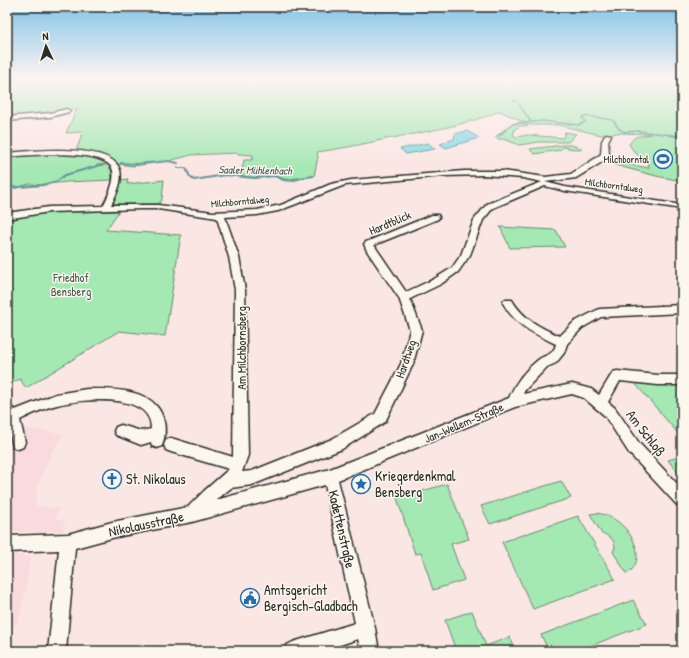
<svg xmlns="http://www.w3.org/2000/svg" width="689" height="658" font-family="'Patrick Hand',sans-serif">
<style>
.built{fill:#f9dadd}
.green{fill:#a4e8b3;stroke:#688a6f}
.water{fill:#89dae5;stroke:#63949b}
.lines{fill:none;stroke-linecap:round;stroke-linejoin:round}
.stream-far1{stroke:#63949b;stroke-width:1.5}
.stream{stroke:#63949b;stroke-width:2}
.minor-casing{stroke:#2b2b2b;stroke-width:3}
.minor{fill:#fbf7ec;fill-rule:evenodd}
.labels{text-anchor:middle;stroke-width:3;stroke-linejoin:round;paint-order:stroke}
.far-poi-label{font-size:10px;fill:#2b2b2b;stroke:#fbf7ec;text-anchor:end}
.far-street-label{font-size:10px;fill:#2b2b2b;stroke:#fbf7ec}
.far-water-label{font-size:11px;font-style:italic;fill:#42575a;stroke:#fbf7ec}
.street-label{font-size:12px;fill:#2b2b2b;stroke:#fbf7ec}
.park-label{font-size:12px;fill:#495a4d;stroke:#fbf7ec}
.near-street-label{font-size:14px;fill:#2b2b2b;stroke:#fbf7ec}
.near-poi-label{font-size:14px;fill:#2b2b2b;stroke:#fbf7ec;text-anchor:start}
</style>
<rect width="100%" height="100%" fill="#fae6e3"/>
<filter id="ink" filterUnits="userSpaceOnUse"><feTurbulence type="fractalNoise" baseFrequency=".025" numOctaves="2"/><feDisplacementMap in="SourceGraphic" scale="8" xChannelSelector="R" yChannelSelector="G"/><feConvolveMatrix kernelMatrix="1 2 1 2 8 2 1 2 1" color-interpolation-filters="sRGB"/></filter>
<g filter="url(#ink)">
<g class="built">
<polygon points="16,427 63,434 51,454 38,484 35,507 60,508 55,518 64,521 63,531 41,532 7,531 7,435"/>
<polygon points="7,553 31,557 18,624 7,627"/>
</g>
<g class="green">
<path d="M7,78h675v58l-15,-1 15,3v43l-26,-5 -41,-11v-3l34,6 -1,-6 -13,-9 -6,-9 6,-7 16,-3 -33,-1 -17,2 -42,-10h-29l-30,-14c-36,15 -76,21 -114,28 -23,5 -46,10 -69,13l1,5 -4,19c-18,2 -24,11 -41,-1l-12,3 -20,-2 3,-16h8l1,-5 -15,-1v-1l-47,2 -22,6 -36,5 -15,-2 -8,-6 -12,-4 -22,-3 7,-19 -17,1 11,-24 -22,4 -48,5z"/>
<polygon points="521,122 528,126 520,126 515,129 513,135 516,137 528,135 563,138 565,132 576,134 568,142 539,142 519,145 504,139 499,139 495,137 511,124"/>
<polygon points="563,145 572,145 582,149 579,150 563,147 560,150 534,154 530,149"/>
<polygon points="56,154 80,155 92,157 107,164 96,165 95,166 108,165 111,170 112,180 67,182 47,184 52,182 42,185 29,184 17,188 7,188 7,156"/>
<polygon points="128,179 127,184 164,180 162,199 159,204 115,204 113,201 120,180"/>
<polygon points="119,211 106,230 181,235 165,336 119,331 26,388 20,379 7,385 7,218 33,213"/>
<polygon points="500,227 556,230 565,247 510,248"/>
<polygon points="633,381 682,384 682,438"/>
<polygon points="682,456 682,478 668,460"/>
<polygon points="561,481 571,498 490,524 481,506"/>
<polygon points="447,484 469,539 451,544 464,580 433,590 421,553 415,554 397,498"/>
<path d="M597,513c5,1 10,2 15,5 19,10 37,41 15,56l-14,-22 2,-5c-1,-7 -5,-12 -13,-13l-12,-20z"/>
<polygon points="578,516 615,579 533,609 502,542"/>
<polygon points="633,600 647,624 577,651 549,651 541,635"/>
<polygon points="472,611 486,646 510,637 516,651 456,651 445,620"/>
</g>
<g class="water">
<polygon points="467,131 479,138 446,148 440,144 454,139 455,134"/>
<polygon points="428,143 435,149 406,154 400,149"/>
</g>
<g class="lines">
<g class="stream-far1">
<polyline points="514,100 516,102"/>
<polyline points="519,104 531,122"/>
<polyline points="499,136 512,124 543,121 578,125 585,122 582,117 585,116 613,120 619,129 625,132 638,131 682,136"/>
</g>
<g class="stream">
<polyline points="121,163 137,164 168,161 178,163"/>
<polyline points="178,168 186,168 190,177 194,180 225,175 254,178 274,176 286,180 313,176"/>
<polyline points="7,188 43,185 57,181 65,175 101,165"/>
</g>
<defs>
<g id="minor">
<polygon points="67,109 70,111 69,112 50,117 7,121 7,117 50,113"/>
<path d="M606,134l5,1 -3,6 1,13 -7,8 -26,16 -31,4 20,5 117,18v4l-117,-18 -20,-5 -52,22 -10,12 -13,35 -12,17 -17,12 -31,15 12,31 -9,34 -28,58 -43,27 -90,36 -21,3 -15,12 114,-31 179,-71c6,-15 16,-28 29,-38 8,-6 15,-4 18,-16 -23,-11 -40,-18 -53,-41l1,-3h8c11,19 29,28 48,36l14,-14 25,-13 83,-4v8l-81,4 -19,11 -15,16 -3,9 -8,10 -9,4 -22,23 -2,4 49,-10 19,5 8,6 14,-23 4,-1 41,4h24v10h-24l-38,-4 -12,21 7,6 24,35 43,46v18l-5,-2 -48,-52 -24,-37 -21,-18 -12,-4 -57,13 -177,73 37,148 4,23h-18l-3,-12 -36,12h-38l3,-6 6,-3 62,-19 -30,-138 -133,37 -80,16 -37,10 -9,103h-18l11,-101 -52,2v-16l61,-2 44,-12 76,-15 16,-16 25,-22 -58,-17 -5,-2 -2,-5 2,-5 5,-2 62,19 2,-167 -6,-33 -12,-39 -59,-9h-17l-92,3 -42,7v-6l42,-6 54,-1c5,-10 14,-27 9,-38 -10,-20 -86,-13 -105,-11v-4c22,-2 105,-11 113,17 3,12 -4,25 -9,35h47l55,7 44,-2 24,-5 50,-21 20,-4 113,-9h39l42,6 26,-3 25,-16 5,-4 1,-13zM484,175l39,3 19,4 -55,22 -13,16 -13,35 -9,13 -18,11 -28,13 -32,-47 64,-26 1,-2 -1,-2h-6l-66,27 -2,2 3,7 32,47 11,32 -9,34 -26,50 -43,25 -80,32 -10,1 6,-17 -3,-165 -6,-33 -14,-40 32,-2 21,-4 67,-26 99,-9z"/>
<path d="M87,389c26,0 67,-1 76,29 3,9 2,20 -1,28l-5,2 -5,-2 -1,-4 -10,3 -25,-10 -2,-4 2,-4 5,-2 20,6 10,-2c1,-38 -70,-30 -94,-24 -13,3 -25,9 -37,15l5,22 -2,5 -5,2 -5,-2 -6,-27v-16l8,6 41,-16z"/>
</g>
</defs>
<use href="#minor" class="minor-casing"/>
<use href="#minor" class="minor"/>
</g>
</g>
<linearGradient id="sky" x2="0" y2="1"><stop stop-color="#82c3e7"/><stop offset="0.46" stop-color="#fdf4f2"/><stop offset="1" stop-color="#fdf4f2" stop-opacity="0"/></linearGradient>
<rect width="689" height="170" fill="url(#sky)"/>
<defs>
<symbol id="stadium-ring" viewBox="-11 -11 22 22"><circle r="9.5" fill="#fbf7ec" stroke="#1f6fb2" stroke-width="1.5"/><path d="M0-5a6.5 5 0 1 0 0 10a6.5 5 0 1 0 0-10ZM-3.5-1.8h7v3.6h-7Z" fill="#1f6fb2"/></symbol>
<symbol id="church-ring" viewBox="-11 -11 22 22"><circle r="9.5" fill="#fbf7ec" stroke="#1f6fb2" stroke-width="1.5"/><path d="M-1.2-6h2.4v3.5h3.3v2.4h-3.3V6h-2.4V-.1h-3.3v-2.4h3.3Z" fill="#1f6fb2"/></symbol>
<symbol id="sight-ring" viewBox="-11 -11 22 22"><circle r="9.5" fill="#fbf7ec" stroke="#1f6fb2" stroke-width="1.5"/><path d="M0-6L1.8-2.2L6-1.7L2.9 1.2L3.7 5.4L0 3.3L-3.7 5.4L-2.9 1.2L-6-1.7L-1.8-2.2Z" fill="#1f6fb2"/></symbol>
<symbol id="civic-ring" viewBox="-11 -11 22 22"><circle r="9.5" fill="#fbf7ec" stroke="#1f6fb2" stroke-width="1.5"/><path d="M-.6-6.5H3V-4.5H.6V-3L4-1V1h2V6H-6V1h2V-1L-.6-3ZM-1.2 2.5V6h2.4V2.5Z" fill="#1f6fb2"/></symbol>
</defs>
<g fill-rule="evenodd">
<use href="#stadium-ring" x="652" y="148" width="22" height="22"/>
<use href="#church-ring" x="101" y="468" width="22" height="22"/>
<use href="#sight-ring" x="350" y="473" width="22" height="22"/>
<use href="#civic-ring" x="239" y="587" width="22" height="22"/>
</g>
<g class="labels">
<g class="far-poi-label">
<text x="649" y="163">Milchborntal</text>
</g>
<g class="far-street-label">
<text transform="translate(614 185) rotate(8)" y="4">Milchborntalweg</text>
<text transform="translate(240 201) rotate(-5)" y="4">Milchborntalweg</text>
</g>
<g class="far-water-label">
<text transform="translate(255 170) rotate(1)" y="4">Saaler Mühlenbach</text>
</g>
<g class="street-label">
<text transform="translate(390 223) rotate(-23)" y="4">Hardtblick</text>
<text transform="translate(242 348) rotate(-90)" y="4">Am Milchbornsberg</text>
<text transform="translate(406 359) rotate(-71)" y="4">Hardtweg</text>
<text transform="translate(464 423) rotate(-23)" y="4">Jan-Wellem-Straße</text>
</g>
<g class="park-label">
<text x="71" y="282">Friedhof<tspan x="71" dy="14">Bensberg</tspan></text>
</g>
<g class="near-street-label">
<text transform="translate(646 433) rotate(52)" y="5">Am Schloß</text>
<text transform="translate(146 524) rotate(-12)" y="5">Nikolausstraße</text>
<text transform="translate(342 529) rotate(77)" y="5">Kadettenstraße</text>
</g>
<g class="near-poi-label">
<text x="375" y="481">Kriegerdenkmal<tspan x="375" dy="16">Bensberg</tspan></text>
<text x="126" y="484">St. Nikolaus</text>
<text x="264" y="595">Amtsgericht<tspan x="264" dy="16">Bergisch-Gladbach</tspan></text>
</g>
</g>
<rect width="689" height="658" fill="none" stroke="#fbf7ec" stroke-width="24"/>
<rect x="12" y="12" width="665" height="634" fill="none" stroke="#2b2b2b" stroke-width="1.5" filter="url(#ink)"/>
<g transform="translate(46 46) rotate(356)" stroke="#fbf7ec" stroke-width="3" paint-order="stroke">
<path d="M0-3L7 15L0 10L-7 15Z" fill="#2b2b2b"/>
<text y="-6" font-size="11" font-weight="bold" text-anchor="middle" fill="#2b2b2b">N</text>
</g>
</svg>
